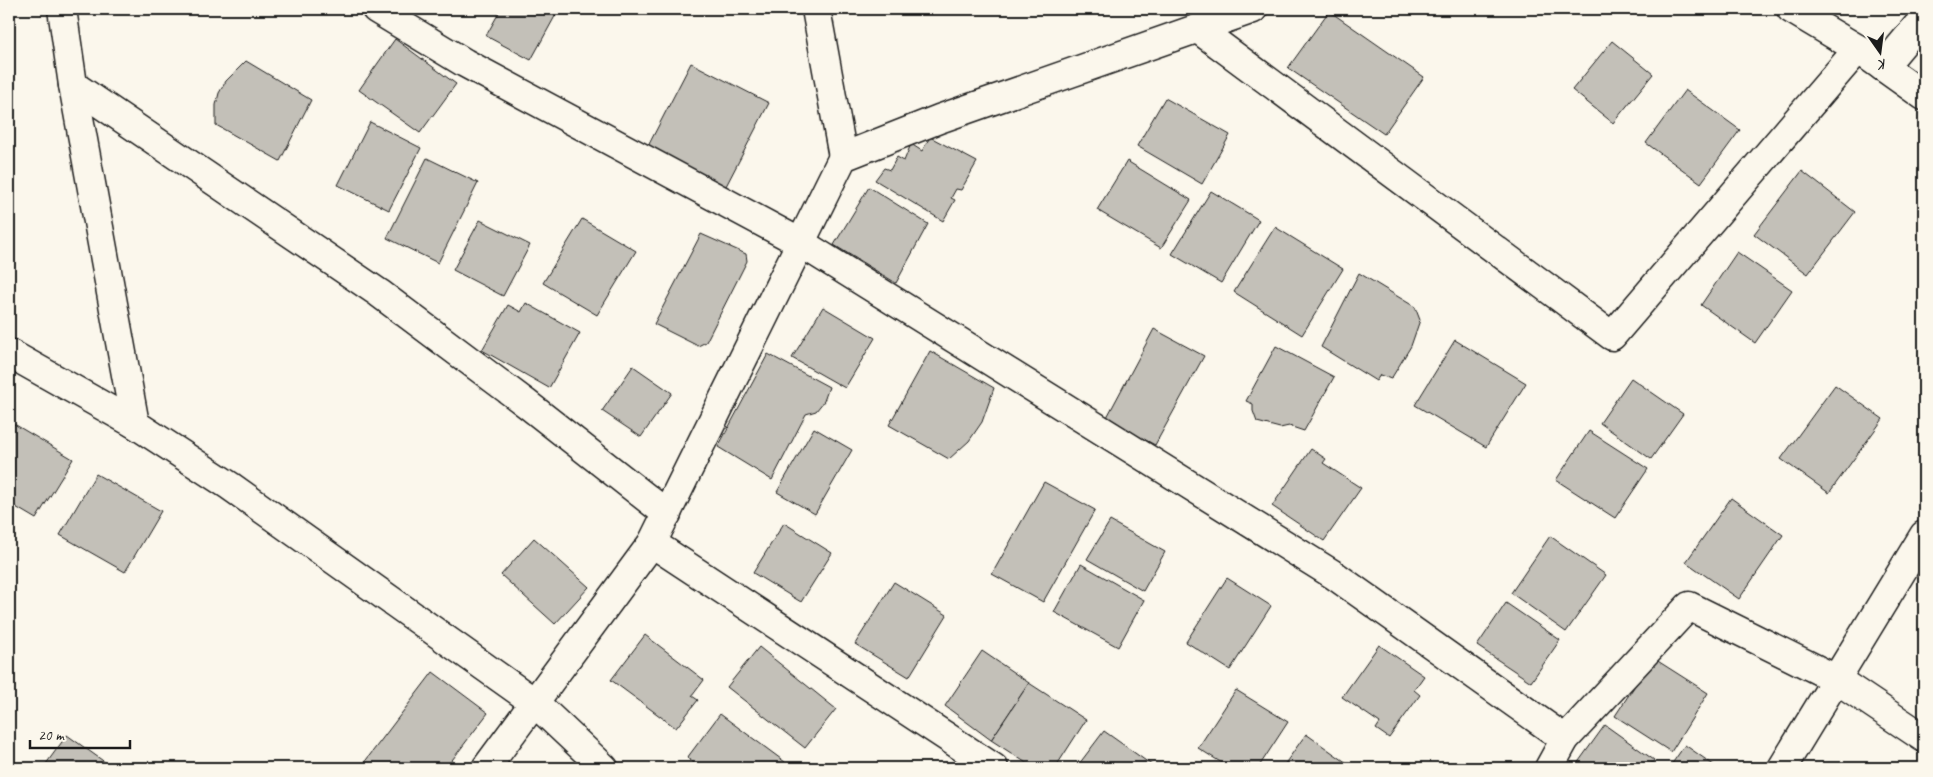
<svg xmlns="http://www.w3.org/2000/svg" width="1933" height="777" font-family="Caveat,sans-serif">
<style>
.building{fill:#c3c0b8;stroke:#1c1c1c}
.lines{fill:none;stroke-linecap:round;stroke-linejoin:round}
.minor-casing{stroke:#1c1c1c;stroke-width:31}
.minor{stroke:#fbf7ec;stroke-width:28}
</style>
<rect width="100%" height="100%" fill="#fbf7ec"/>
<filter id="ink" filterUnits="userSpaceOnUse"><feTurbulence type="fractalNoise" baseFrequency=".02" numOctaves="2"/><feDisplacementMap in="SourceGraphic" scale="10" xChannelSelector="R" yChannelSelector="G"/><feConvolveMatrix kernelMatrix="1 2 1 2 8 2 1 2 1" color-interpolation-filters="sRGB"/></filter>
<g filter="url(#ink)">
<g class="building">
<polygon points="501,9 559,9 531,60 486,36"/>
<polygon points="1329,11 1424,77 1384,134 1288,68"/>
<polygon points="395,39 456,84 420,133 359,90"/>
<polygon points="1612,41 1653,74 1613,123 1572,90"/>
<polygon points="246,61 311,100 280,161 216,125 216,105 219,93 226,81"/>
<polygon points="691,63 769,103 725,188 647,148"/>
<polygon points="1685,90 1740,130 1701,183 1646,143"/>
<polygon points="1165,98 1230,135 1202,184 1137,146"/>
<polygon points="370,122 421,148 389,210 338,185"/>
<polygon points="930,137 977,162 961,190 956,189 951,198 955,200 943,221 875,180 884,168 890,170 897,157 904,161 911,144 922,151"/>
<polygon points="427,158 478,183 438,263 387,238"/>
<polygon points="1127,161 1191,200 1161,248 1097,210"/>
<polygon points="1802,171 1855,212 1808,274 1754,234"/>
<polygon points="869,187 928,224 896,283 834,245"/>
<polygon points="1211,191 1259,220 1221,283 1172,254"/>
<polygon points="582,219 636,251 597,315 543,283"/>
<polygon points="480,220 530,245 503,296 453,270"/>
<polygon points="1275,227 1343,269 1302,335 1234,292"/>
<polygon points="701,234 746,254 747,261 706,342 698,346 654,324"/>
<polygon points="1737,252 1792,290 1755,343 1701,305"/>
<polygon points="1359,273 1415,307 1420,320 1411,346 1391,379 1380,375 1376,381 1321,347"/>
<polygon points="526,303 580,333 549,388 482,350 508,305 521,312"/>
<polygon points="823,307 875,338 845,388 792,358"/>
<polygon points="1154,329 1204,356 1155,445 1106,419"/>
<polygon points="1455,340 1526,383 1486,447 1415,405"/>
<polygon points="1276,346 1334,377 1304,431 1289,426 1280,428 1257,422 1253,411 1253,404 1246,401"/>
<polygon points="930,351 994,388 982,422 969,441 949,459 889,425"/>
<polygon points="768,354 829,387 824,401 816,411 806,414 772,480 718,447"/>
<polygon points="633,366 672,393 641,437 602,411"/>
<polygon points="1631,378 1683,414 1651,459 1600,423"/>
<polygon points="1835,385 1883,419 1829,493 1781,459"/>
<polygon points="9,421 73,459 36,519 9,503"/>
<polygon points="814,428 852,450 815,514 777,492"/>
<polygon points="1589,431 1648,469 1615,518 1556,480"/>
<polygon points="1311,449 1326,459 1323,463 1361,488 1324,541 1272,506"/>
<polygon points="96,474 161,511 125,572 60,535"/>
<polygon points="1044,482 1095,510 1043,602 992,574"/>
<polygon points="1731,498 1783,535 1739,599 1686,562"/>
<polygon points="1110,521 1165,552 1143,591 1087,559"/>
<polygon points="784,523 832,553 801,602 753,573"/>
<polygon points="1550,536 1606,575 1566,632 1511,593"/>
<polygon points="534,538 589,587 555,624 501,575"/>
<polygon points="1081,564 1144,600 1118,647 1054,612"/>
<polygon points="1227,578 1271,606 1230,670 1186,642"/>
<polygon points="894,582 947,615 909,677 855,644"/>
<polygon points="1506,603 1560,640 1531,682 1477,646"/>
<polygon points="645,635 704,680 692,696 698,700 676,728 611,680"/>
<polygon points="1379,645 1424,676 1414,690 1420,695 1389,738 1376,729 1380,723 1342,697"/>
<polygon points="759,647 836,709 805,748 727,687"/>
<polygon points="982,651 1029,683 991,740 945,706"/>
<polygon points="1653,658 1708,693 1671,752 1615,716"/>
<polygon points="433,672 488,713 446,768 360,768"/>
<polygon points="1029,683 1086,720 1055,768 1034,768 991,740"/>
<polygon points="1236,690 1288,722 1258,768 1230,768 1198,748"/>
<polygon points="720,714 785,762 780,768 701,768 687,758"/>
<polygon points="1605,725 1654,760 1648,768 1574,768"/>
<polygon points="1104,731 1156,768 1076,768"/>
<polygon points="1306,734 1354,768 1282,768"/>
<polygon points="67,735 113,768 43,768"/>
<polygon points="1685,745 1718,768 1669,768"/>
<polygon points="1828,763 1845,768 1827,768"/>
</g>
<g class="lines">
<defs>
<g id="minor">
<polyline points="62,9 73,85 135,424"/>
<polyline points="376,9 465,63 801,243 1334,575 1565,739"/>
<polyline points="816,9 843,157"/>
<polyline points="1791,9 1858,49 1924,96"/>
<polyline points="1198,29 1612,336 1858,49"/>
<polyline points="1883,67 1924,18"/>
<polyline points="73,85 379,293 527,404 667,514"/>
<polyline points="9,353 135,424 230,486 534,702 604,768"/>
<polyline points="652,543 994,768"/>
<polyline points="486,768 652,543 843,157 939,119 1253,9"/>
<polyline points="1549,768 1565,739 1689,606 1836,679 1924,738"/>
<polyline points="1782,768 1924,535"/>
</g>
</defs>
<use href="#minor" class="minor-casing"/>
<use href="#minor" class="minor"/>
</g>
</g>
<rect width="1933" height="777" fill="none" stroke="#fbf7ec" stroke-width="30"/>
<rect x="15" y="15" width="1903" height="747" fill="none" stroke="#1c1c1c" stroke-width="2" filter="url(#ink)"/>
<g transform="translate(1880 52) rotate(166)" stroke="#fbf7ec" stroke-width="4" paint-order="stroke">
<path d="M0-4L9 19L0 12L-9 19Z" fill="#1c1c1c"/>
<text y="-8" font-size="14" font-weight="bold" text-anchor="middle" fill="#1c1c1c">K</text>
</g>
<path d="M30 740v8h100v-8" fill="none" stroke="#1c1c1c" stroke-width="2.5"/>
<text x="38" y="740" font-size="15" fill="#1c1c1c" stroke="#fbf7ec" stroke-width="4" paint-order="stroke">20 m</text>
</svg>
